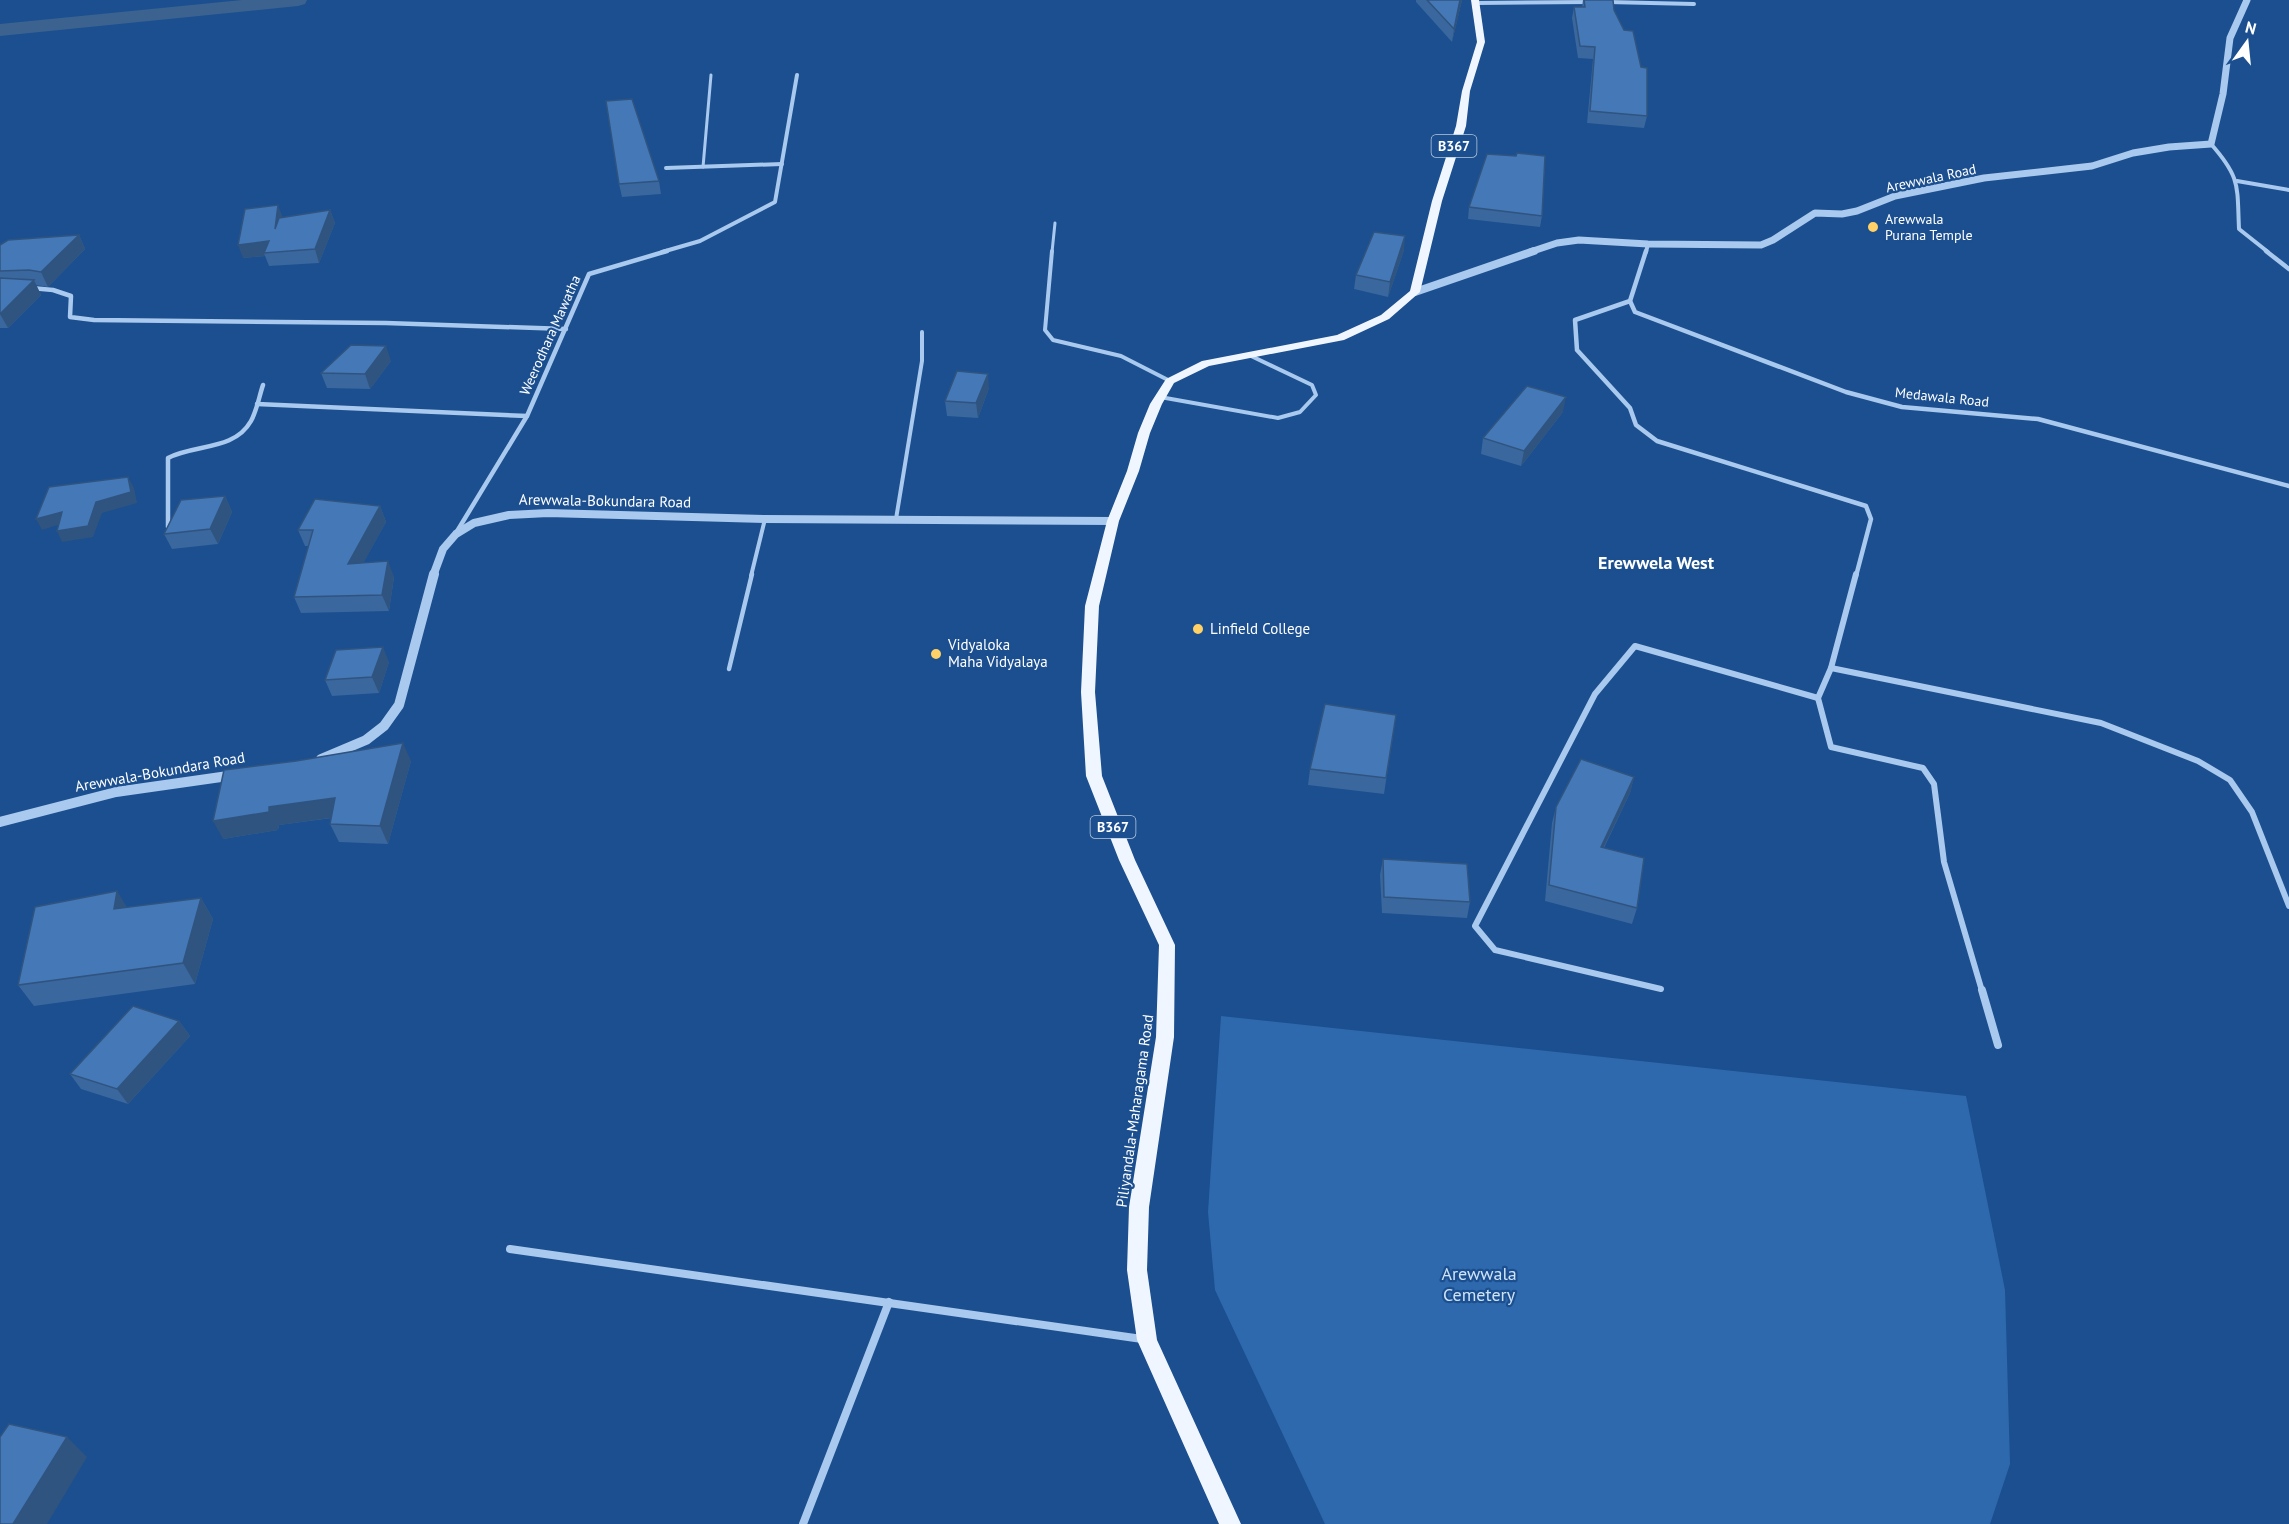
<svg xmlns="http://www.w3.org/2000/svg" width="2289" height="1524" font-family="'PT Sans',sans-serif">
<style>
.green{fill:#2e69ad}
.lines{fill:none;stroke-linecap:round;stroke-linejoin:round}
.canal{fill:#3c6290;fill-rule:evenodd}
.service-far2{stroke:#a9c9ee;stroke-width:3}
.service-far1{stroke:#a9c9ee;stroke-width:4}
.service{stroke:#a9c9ee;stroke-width:4.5}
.minor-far3{stroke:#a9c9ee;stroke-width:4}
.minor-far2{stroke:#a9c9ee;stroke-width:4.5}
.minor-far1{stroke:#a9c9ee;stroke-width:6}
.minor{stroke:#a9c9ee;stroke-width:8}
.tertiary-far2{stroke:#a9c9ee;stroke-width:7}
.tertiary-far1{stroke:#a9c9ee;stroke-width:8}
.tertiary{stroke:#a9c9ee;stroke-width:10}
.primary{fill:#f0f6ff;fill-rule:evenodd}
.wall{fill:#3a679d}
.shaded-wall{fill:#305480}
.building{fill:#4478b7;stroke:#305480;stroke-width:1.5}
.poi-dot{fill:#ffd166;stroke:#1b4f8f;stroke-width:2}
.labels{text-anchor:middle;stroke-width:4.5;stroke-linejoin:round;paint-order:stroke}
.shield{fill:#1b4f8f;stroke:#bbcadd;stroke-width:1.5}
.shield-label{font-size:14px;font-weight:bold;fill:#fff}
.far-street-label{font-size:14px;fill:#fff;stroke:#1b4f8f}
.far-poi-label{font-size:14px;fill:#fff;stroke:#1b4f8f;text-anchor:start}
.street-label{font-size:15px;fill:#fff;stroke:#1b4f8f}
.poi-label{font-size:15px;fill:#fff;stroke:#1b4f8f;text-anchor:start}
.quarter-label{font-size:18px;font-weight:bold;fill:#fff;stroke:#1b4f8f}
.near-park-label{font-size:18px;fill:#cfe3fa;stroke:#1b4f8f}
</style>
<rect width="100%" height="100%" fill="#1b4f8f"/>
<polygon class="green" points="1221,1016 1966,1096 2005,1290 2010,1464 1990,1524 1325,1524 1215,1290 1208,1212"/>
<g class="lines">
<polygon class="canal" points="242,0 307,0 305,4 298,6 0,36 0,24"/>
<g class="service-far2">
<polyline points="703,167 711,75"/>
<polyline points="1052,252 1055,223"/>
</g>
<g class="service-far1">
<polyline points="1052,251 1045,330 1053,340 1121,356 1170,381"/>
<polyline points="1160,397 1278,418 1300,412 1316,395 1312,385 1249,355"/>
<polyline points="896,519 922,361 922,332"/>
<polyline points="751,576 765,519"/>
</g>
<polyline class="service" points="729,669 752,574"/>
<g class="minor-far3">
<polyline points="1608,2 1694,4"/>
<polyline points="1476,3 1591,2"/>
<path d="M2211,144c30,34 26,42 28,85l29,23"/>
<polyline points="666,168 782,164"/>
<polyline points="2237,181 2289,190"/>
<polyline points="662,252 700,241 775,202 797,75"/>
<polyline points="1646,252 1648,244"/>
</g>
<g class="minor-far2">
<polyline points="1646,251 1630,301 1635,312 1846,392 1902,407 2038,419 2289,486"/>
<polyline points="2266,251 2289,269"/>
<polyline points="31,288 53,290 71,296 70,317 94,320 386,323 566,329"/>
<polyline points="1630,301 1575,320 1577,350 1630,408 1636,425 1657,441 1866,506 1871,519 1856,576"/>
<polyline points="257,404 527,416"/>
<path d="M168,527v-69c27,-14 66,-7 83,-37 6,-11 8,-24 12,-36"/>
<polyline points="456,533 527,416 589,274 667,251"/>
</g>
<g class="minor-far1">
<polyline points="1856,574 1831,668 1818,698 1831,747 1923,768 1934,784 1944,862 1982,991"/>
<polyline points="1831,668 2101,723 2198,761 2230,780 2252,812 2289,906"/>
<polyline points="1661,989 1495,950 1475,926 1595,694 1635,646 1818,698"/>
</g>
<g class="minor">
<polyline points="1982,990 1998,1045"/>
<polyline points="510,1249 1142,1339"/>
<polyline points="803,1524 889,1302"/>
</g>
<polyline class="tertiary-far2" points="1530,252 1557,243 1579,240 1648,244 1761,245 1773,240 1815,213 1842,214 1857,211 1895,196 1984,178 2092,166 2133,153 2169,147 2211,144 2223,94 2230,38 2247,0"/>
<g class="tertiary-far1">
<polyline points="1415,292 1534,251"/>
<polyline points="433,576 443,549 456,534 474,523 509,515 548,513 765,519 1113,521"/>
</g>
<g class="tertiary">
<polyline points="321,759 366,740 384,726 399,705 434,574"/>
<polyline points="0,822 116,792 235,775"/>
</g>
<polygon class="primary" points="1471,0 1479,0 1485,42 1470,91 1466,126 1442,201 1420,292 1389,319 1344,340 1209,366 1174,383 1162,404 1150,433 1139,471 1119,521 1099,606 1095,692 1102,776 1135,860 1175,945 1174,1037 1149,1207 1147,1270 1157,1340 1241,1524 1219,1524 1137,1340 1127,1270 1129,1207 1156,1037 1159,945 1119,860 1086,776 1081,692 1085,606 1107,521 1127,471 1138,433 1150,404 1166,379 1202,361 1337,335 1381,315 1410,291 1432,201 1456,126 1462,91 1477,42"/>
</g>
<g class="wall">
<polygon points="1416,0 1462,0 1452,42 1416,2"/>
<polygon points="1583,0 1613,0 1614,10 1647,116 1644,128 1587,123 1593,59 1578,58 1572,18 1574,7 1582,7"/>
<polygon points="1516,156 1542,216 1540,227 1468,219 1469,207"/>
<polygon points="659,181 661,194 622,197 619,184"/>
<polygon points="330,210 335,223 319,263 269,266 265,256 243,258 283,218"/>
<polygon points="79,235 85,249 48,287 36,285 41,295 8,328 0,328 0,245"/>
<polygon points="1404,250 1388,297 1354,289 1356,275"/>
<polygon points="391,361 370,389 327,388 321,373"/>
<polygon points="989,388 978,418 947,416 945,401"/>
<polygon points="1563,412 1521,466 1481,454 1483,438"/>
<polygon points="225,496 232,512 218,544 172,549 164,534"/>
<polygon points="380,506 386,522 363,563 394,577 389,611 301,613 294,597 309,546 305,546 298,530"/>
<polygon points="389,662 379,693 332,696 325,680"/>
<polygon points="1396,715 1384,794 1308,785 1310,769"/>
<polygon points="411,761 388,844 339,842 330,824 332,818 279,825 278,830 223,839"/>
<polygon points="1634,777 1630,793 1604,848 1637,908 1632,924 1545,901 1552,823 1556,807"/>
<polygon points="1383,859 1470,902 1467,918 1382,913 1380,875"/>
<polygon points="201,898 213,919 195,984 34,1006 18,985 127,908"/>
<polygon points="179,1021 190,1036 128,1104 81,1089 70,1074"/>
</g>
<g class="shaded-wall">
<polygon points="1460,0 1462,0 1452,42 1454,29"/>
<polygon points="278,205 283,218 275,229"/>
<polygon points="330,210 335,223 319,263 315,249"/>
<polygon points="79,235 85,249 48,287 41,272"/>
<polygon points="1405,236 1404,250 1388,297 1390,282"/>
<polygon points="269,241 264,253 265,256 243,258 238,245"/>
<polygon points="34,280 41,295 8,328 0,314"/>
<polygon points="386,346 391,361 370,389 365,374"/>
<polygon points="988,374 989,388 978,418 976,403"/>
<polygon points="1566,397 1563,412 1521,466 1524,451"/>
<polygon points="128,477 134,488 137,503 102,513 93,537 62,542 57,531"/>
<polygon points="225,496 232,512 218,544 210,529"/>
<polygon points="380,506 386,522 354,580 348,564"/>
<polygon points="62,512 67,522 42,530 36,519"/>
<polygon points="388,561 394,577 389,611 382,595"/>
<polygon points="383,647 389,662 379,693 372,677"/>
<polygon points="403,743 411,761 388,844 380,826"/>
<polygon points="1634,777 1630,793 1596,863 1601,847"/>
<polygon points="335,798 344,816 279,825 278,830 223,839 213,821 269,807"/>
<polygon points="117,891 130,912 114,909"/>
<polygon points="201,898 213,919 195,984 183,963"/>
<polygon points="179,1021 190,1036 128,1104 117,1089"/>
<polygon points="67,1437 87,1457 47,1524 13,1524"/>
</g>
<g class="building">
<polygon points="1427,0 1460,0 1454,29"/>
<polygon points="1584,0 1613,0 1614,10 1624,30 1633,31 1641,67 1647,68 1647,116 1590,111 1595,47 1580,46 1574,7 1585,7"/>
<polygon points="632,99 659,181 619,184 606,101"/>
<polygon points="1517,153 1545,156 1542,216 1469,207 1487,154 1516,156"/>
<polygon points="278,205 275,229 279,218 330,210 315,249 264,253 269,241 238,245 245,209"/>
<polygon points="1374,232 1405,236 1390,282 1356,275"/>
<polygon points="79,235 41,272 29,270 0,271 0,245 8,240"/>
<polygon points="0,278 34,280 0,314"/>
<polygon points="351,345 386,346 365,374 321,373"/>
<polygon points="957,371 988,374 976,403 945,401"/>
<polygon points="1527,386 1566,397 1524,451 1483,438"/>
<polygon points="128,477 131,492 96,502 88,526 57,531 62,512 36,519 49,487"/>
<polygon points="225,496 210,529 164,534 181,500"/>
<polygon points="315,499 380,506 348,564 388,561 382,595 294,597 313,530 298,530"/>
<polygon points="383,647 372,677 325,680 336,650"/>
<polygon points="1325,704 1396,715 1386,778 1310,769"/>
<polygon points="403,743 380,826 330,824 335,798 269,807 269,812 213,821 224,770 296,761"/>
<polygon points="1581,759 1634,777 1601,847 1644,858 1637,908 1549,885 1556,807"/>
<polygon points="1383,859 1467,864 1470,902 1384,897"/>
<polygon points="117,891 114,909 201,898 183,963 18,985 35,907"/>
<polygon points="133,1006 179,1021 117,1089 70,1074"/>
<polygon points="9,1424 67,1437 13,1524 0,1524 0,1437"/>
</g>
<g class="poi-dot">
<circle cx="1873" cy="227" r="6"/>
<circle cx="1198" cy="629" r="6"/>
<circle cx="936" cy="654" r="6"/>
</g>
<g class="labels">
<g class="shield">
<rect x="1431.5" y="135" width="45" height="22" rx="4.5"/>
<rect x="1090.5" y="816" width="45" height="22" rx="4.5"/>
</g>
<g class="shield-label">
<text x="1454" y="151">B367</text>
<text x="1113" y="832">B367</text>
</g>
<g class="far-street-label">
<text transform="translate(1931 178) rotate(-12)" y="5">Arewwala Road</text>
<text transform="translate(550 335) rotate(-66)" y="5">Weerodhara Mawatha</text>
<text transform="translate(1942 397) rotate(6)" y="5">Medawala Road</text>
</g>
<g class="far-poi-label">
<text x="1885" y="224">Arewwala<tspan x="1885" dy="16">Purana Temple</tspan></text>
</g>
<g class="street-label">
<text transform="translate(605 501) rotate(1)" y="5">Arewwala-Bokundara Road</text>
<text transform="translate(160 772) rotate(-10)" y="5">Arewwala-Bokundara Road</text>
<text transform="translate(1135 1111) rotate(-82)" y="5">Piliyandala-Maharagama Road</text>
</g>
<g class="poi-label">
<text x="1210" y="634">Linfield College</text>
<text x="948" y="650">Vidyaloka<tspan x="948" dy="17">Maha Vidyalaya</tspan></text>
</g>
<g class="quarter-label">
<text x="1656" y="569">Erewwela West</text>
</g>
<g class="near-park-label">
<text x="1479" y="1280">Arewwala<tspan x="1479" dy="21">Cemetery</tspan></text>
</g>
</g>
<g transform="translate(2247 42) rotate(15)" stroke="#1b4f8f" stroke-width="4.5" paint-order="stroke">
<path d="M0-4.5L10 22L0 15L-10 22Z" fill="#ffffff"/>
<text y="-9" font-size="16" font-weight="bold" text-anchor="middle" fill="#ffffff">N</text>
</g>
</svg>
